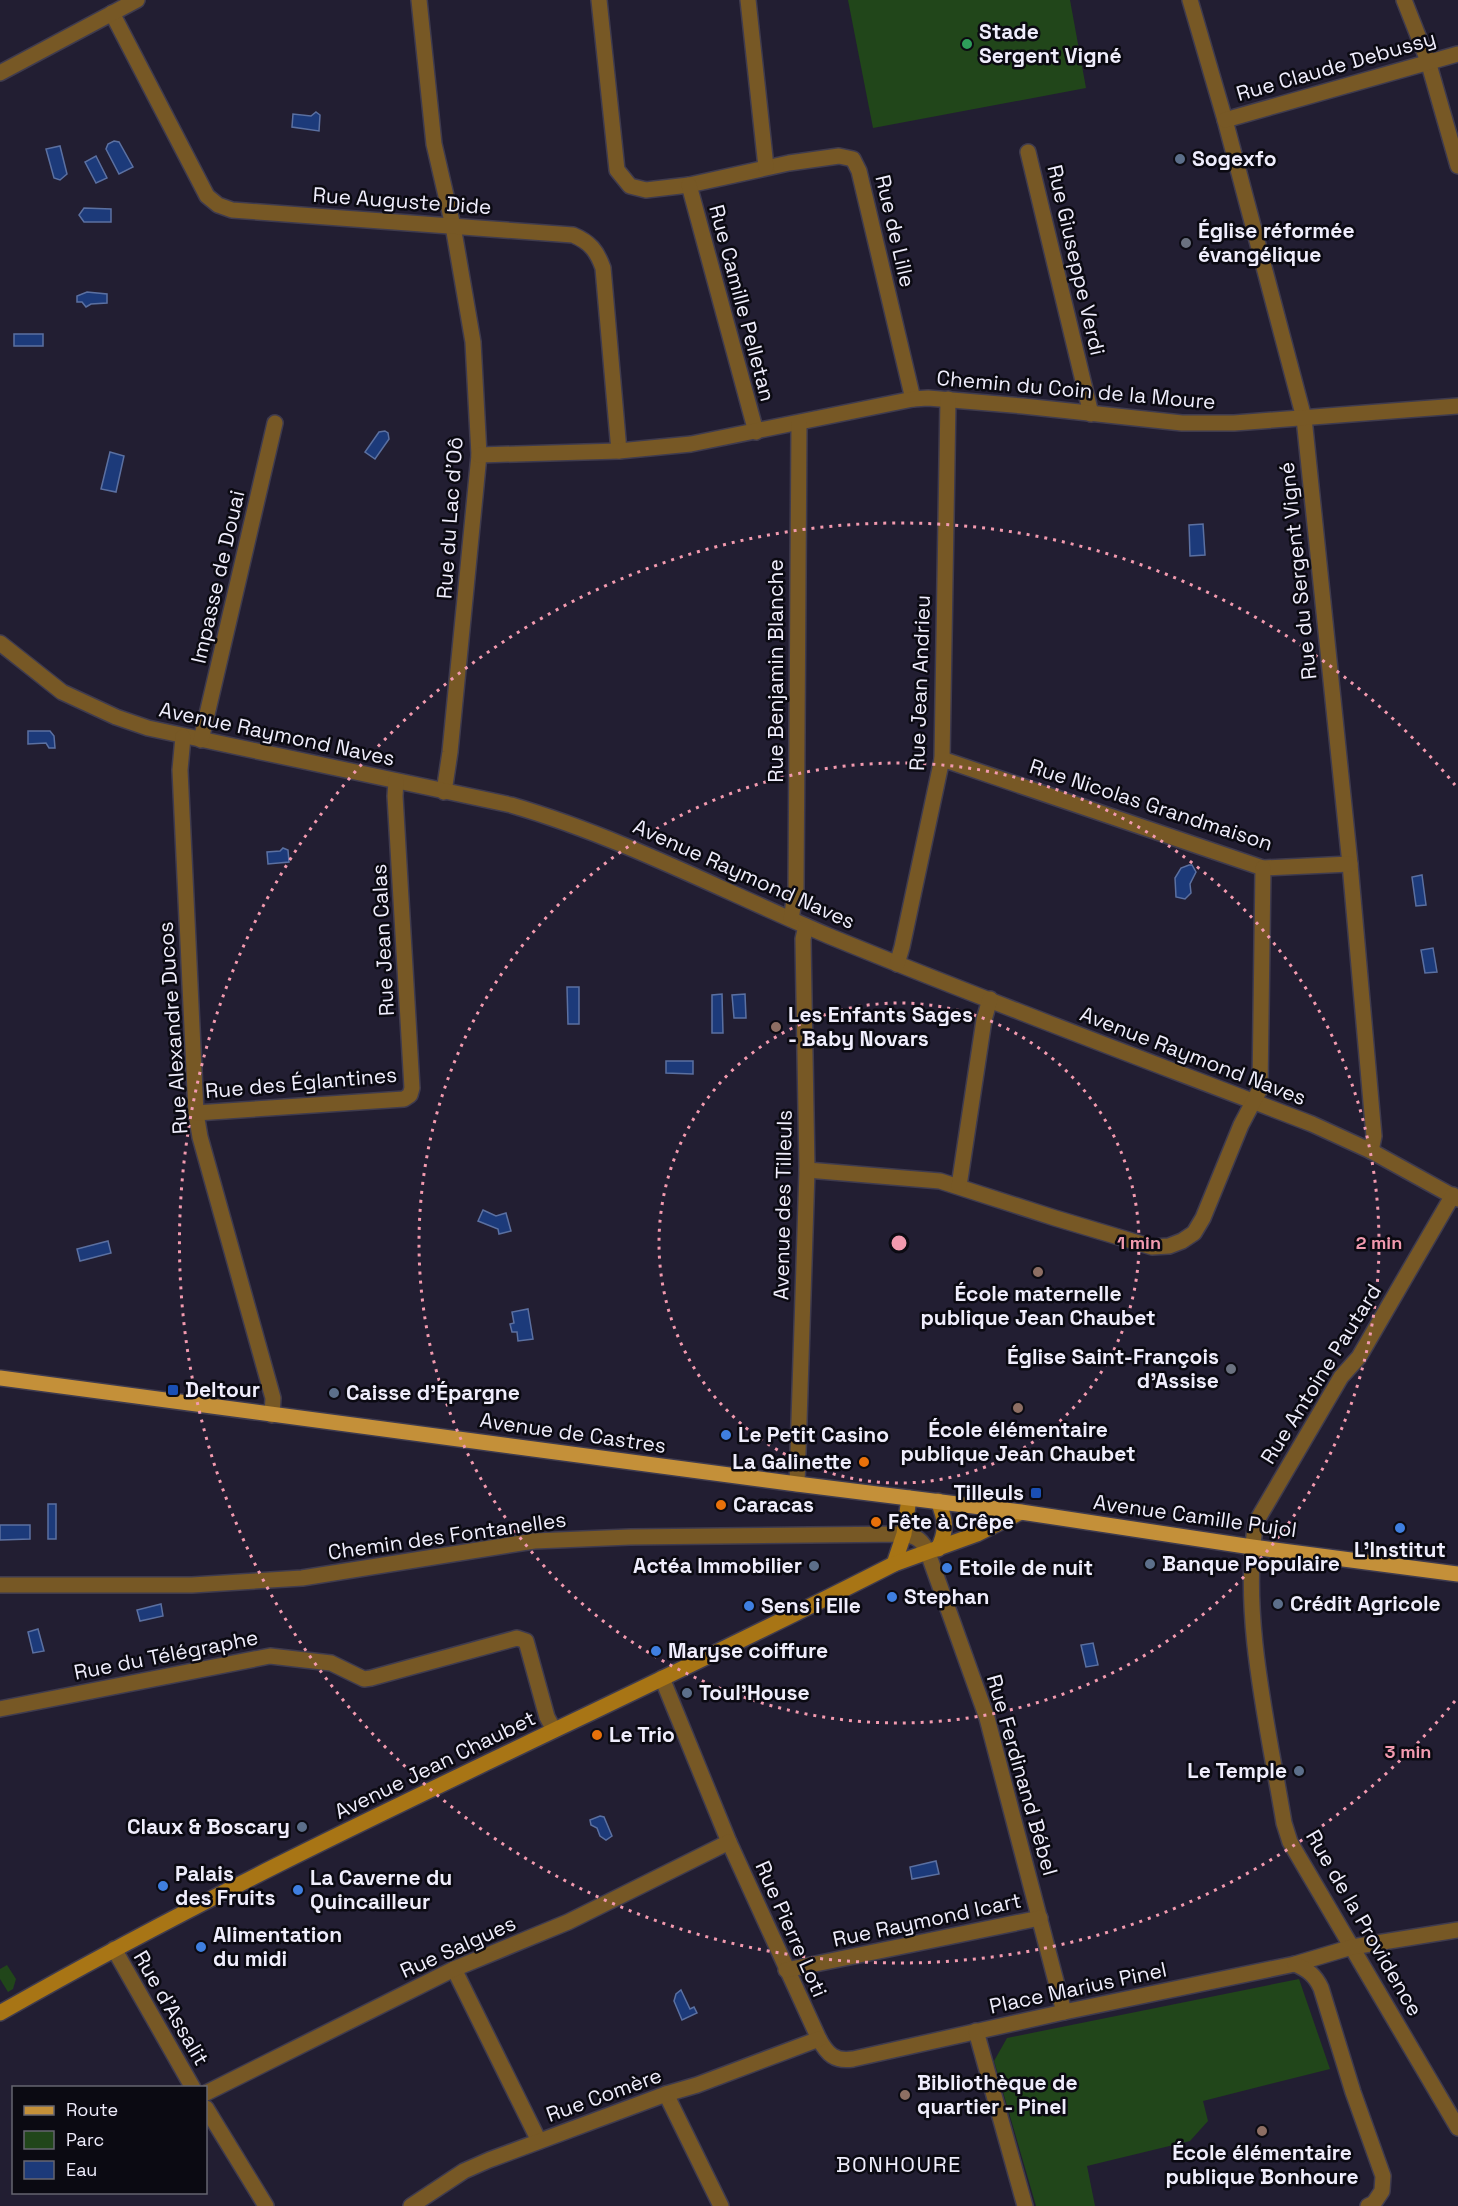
<svg xmlns="http://www.w3.org/2000/svg" width="1458" height="2206" font-family="'Space Grotesk',sans-serif">
<style>
.green{fill:#21461a}
.water{fill:#1c3a7a;stroke:#5b70a1;stroke-width:1.5}
.lines{fill:none;stroke-linecap:round;stroke-linejoin:round}
.minor-casing{stroke:#3f3b4e;stroke-width:18}
.secondary-casing{stroke:#3f3b4e;stroke-width:18}
.primary-casing{stroke:#3f3b4e;stroke-width:18}
.minor{stroke:#775825;stroke-width:15}
.secondary{stroke:#a87515;stroke-width:15}
.primary{stroke:#c49039;stroke-width:15}
.ring{fill:none;stroke:#f29aaf;stroke-width:3;stroke-dasharray:3 6}
.leisure-dot{fill:#2e9e5b;stroke:#0b0a12;stroke-width:2}
.service-dot{fill:#5c6f8a;stroke:#0b0a12;stroke-width:2}
.worship-dot{fill:#6b7280;stroke:#0b0a12;stroke-width:2}
.education-dot{fill:#8d6e63;stroke:#0b0a12;stroke-width:2}
.transit-dot{fill:#1a4fb4;stroke:#0b0a12;stroke-width:2}
.shop-dot{fill:#3f7fe0;stroke:#0b0a12;stroke-width:2}
.food-dot{fill:#e8710a;stroke:#0b0a12;stroke-width:2}
.labels{text-anchor:middle;stroke-width:5;stroke-linejoin:round;paint-order:stroke}
.poi-label{font-size:21px;font-weight:bold;fill:#efedfc;stroke:#0b0a12;text-anchor:start}
.street-label{font-size:21px;fill:#efedfc;stroke:#0b0a12}
.neighbourhood-label{font-size:22px;letter-spacing:1.5px;fill:#efedfc;stroke:#0b0a12}
.centre{fill:#f29aaf;stroke:#0b0a12;stroke-width:3}
.ring-label{font-size:18px;text-anchor:middle;font-weight:bold;fill:#f29aaf;stroke:#0b0a12;stroke-width:5;stroke-linejoin:round;paint-order:stroke}
</style>
<rect width="100%" height="100%" fill="#221e32"/>
<g class="green">
<polygon points="848,0 1070,0 1086,88 873,128"/>
<polygon points="7,1965 16,1979 13,1989 8,1992 0,1979 0,1969"/>
<polygon points="1299,1979 1330,2069 1203,2101 1208,2121 1190,2141 1087,2166 1095,2206 1036,2206 994,2061 1007,2038"/>
</g>
<g class="water">
<polygon points="316,112 320,115 319,131 292,127 293,114 311,116"/>
<polygon points="114,141 119,142 133,167 119,174 106,149 108,144"/>
<polygon points="60,146 67,174 60,180 54,178 46,149"/>
<polygon points="96,156 107,178 96,183 85,162"/>
<polygon points="84,208 111,209 111,222 84,222 79,215"/>
<polygon points="87,292 107,294 107,303 91,304 86,307 82,302 77,302 77,296"/>
<rect x="14" y="334" width="29" height="12"/>
<polygon points="385,431 388,433 389,439 375,459 365,452 379,432"/>
<polygon points="110,452 124,456 116,492 101,489"/>
<polygon points="1203,524 1205,555 1190,556 1189,525"/>
<polygon points="28,731 50,731 54,736 55,748 49,748 46,743 28,744"/>
<polygon points="283,848 288,850 289,862 268,864 267,852 280,851"/>
<polygon points="1189,865 1192,865 1196,872 1190,884 1191,893 1185,899 1176,897 1175,878 1181,868"/>
<polygon points="1422,875 1426,905 1416,906 1412,877"/>
<polygon points="1433,948 1437,972 1425,973 1421,950"/>
<polygon points="567,987 579,987 579,1024 568,1024"/>
<polygon points="722,994 723,1033 712,1033 712,995"/>
<polygon points="745,994 746,1018 734,1018 732,995"/>
<polygon points="666,1061 693,1061 693,1074 666,1073"/>
<polygon points="483,1210 496,1216 506,1213 511,1231 499,1234 498,1229 478,1221"/>
<polygon points="108,1241 111,1253 80,1261 77,1249"/>
<polygon points="528,1309 533,1339 518,1341 517,1332 512,1332 510,1324 514,1323 512,1312"/>
<rect x="48" y="1504" width="8" height="35"/>
<polygon points="0,1525 30,1525 30,1539 0,1540"/>
<polygon points="161,1604 163,1616 140,1621 137,1610"/>
<polygon points="38,1629 44,1651 33,1653 28,1632"/>
<polygon points="1093,1643 1098,1665 1086,1667 1081,1645"/>
<polygon points="600,1816 604,1817 612,1836 606,1840 600,1836 597,1828 591,1825 590,1820"/>
<polygon points="936,1861 939,1874 912,1879 910,1867"/>
<polygon points="681,1990 690,2009 694,2007 697,2013 682,2020 674,2001 676,1994"/>
</g>
<g class="lines">
<defs>
<g id="minor">
<polyline points="419,0 434,144 453,226 473,342 479,455 450,752 444,792"/>
<polyline points="599,0 617,170 630,186 646,190 689,185 789,163 839,156 853,159 859,171 913,399"/>
<polyline points="748,0 766,167"/>
<polyline points="1190,0 1225,120 1304,418 1350,864 1374,1136 1371,1151"/>
<polyline points="1404,0 1428,61 1458,166"/>
<path d="M112,13l95,183 11,9 14,5 341,25c17,7 24,16 30,33l16,183"/>
<polyline points="0,73 137,0"/>
<polyline points="1225,120 1458,54"/>
<polyline points="1028,152 1091,414"/>
<polyline points="689,185 756,432"/>
<polyline points="479,455 619,451 691,444 913,399 928,398 1023,406 1182,423 1234,423 1458,406"/>
<path d="M0,643l62,49 54,25 32,11 363,77c110,32 212,86 318,131 160,66 322,126 483,188l59,27 87,48"/>
<polyline points="183,737 180,770 196,1113 200,1137 273,1398 272,1415"/>
<polyline points="201,740 275,423"/>
<polyline points="942,759 1263,868 1350,864"/>
<polyline points="791,919 796,889 799,423"/>
<polyline points="897,964 902,947 942,759 948,399"/>
<polyline points="196,1113 404,1099 410,1095 412,1088 395,796 396,781"/>
<polyline points="807,1170 940,1181 1055,1218 1152,1247 1169,1246 1182,1241 1194,1233 1203,1218 1241,1125 1260,1089 1263,868"/>
<polyline points="959,1186 984,1020 990,999"/>
<path d="M1453,1195l-94,162 -18,20 -85,145c-16,92 13,209 28,301l6,19 168,286"/>
<polyline points="797,1484 807,1170 803,939 806,926"/>
<path d="M0,1585h192l110,-7 232,-37 96,-4 274,-3c13,2 19,7 24,19l59,165 77,294"/>
<path d="M662,1678l67,164 90,197c8,15 16,23 34,20l211,-47 231,-48 57,-17 106,-17"/>
<polyline points="0,1709 270,1656 331,1663 364,1679 371,1678 517,1638 526,1641 547,1717 554,1730"/>
<polyline points="114,1949 193,2088"/>
<path d="M1295,1964c13,6 20,11 26,24l32,104 30,84 -1,15 -8,12 -6,3"/>
<polyline points="454,1969 539,2141"/>
<polyline points="786,1970 1040,1918"/>
<polyline points="976,2031 1025,2206"/>
<polyline points="206,2093 454,1969 568,1922 729,1842"/>
<polyline points="666,2094 721,2206"/>
<polyline points="206,2108 266,2206"/>
<polyline points="411,2206 464,2171 489,2160 666,2094 697,2085 819,2039"/>
</g>
<g id="secondary">
<path d="M938,1501c8,20 9,29 0,48"/>
<polyline points="894,1564 904,1534 909,1498"/>
<path d="M0,2013c289,-166 597,-297 894,-449l83,-30 44,-22"/>
</g>
<polyline id="primary" points="0,1378 797,1484 1021,1512 1252,1547 1458,1574"/>
</defs>
<use href="#minor" class="minor-casing"/>
<use href="#secondary" class="secondary-casing"/>
<use href="#primary" class="primary-casing"/>
<use href="#minor" class="minor"/>
<use href="#secondary" class="secondary"/>
<use href="#primary" class="primary"/>
</g>
<g class="ring">
<circle cx="899" cy="1243" r="240"/>
<circle cx="899" cy="1243" r="480"/>
<path d="M1455 1701A720 720 0 1 1 1455 785"/>
</g>
<circle class="leisure-dot" cx="967" cy="44" r="6"/>
<g class="service-dot">
<circle cx="1180" cy="159" r="6"/>
<circle cx="334" cy="1393" r="6"/>
<circle cx="1150" cy="1564" r="6"/>
<circle cx="814" cy="1566" r="6"/>
<circle cx="1278" cy="1604" r="6"/>
<circle cx="687" cy="1693" r="6"/>
<circle cx="1299" cy="1771" r="6"/>
<circle cx="302" cy="1827" r="6"/>
</g>
<g class="worship-dot">
<circle cx="1186" cy="243" r="6"/>
<circle cx="1231" cy="1369" r="6"/>
</g>
<g class="education-dot">
<circle cx="776" cy="1027" r="6"/>
<circle cx="1038" cy="1272" r="6"/>
<circle cx="1018" cy="1408" r="6"/>
<circle cx="905" cy="2095" r="6"/>
<circle cx="1262" cy="2131" r="6"/>
</g>
<g class="transit-dot">
<rect x="167" y="1384" width="12" height="12" rx="3"/>
<rect x="1030" y="1487" width="12" height="12" rx="3"/>
</g>
<g class="shop-dot">
<circle cx="726" cy="1435" r="6"/>
<circle cx="1400" cy="1528" r="6"/>
<circle cx="947" cy="1568" r="6"/>
<circle cx="892" cy="1597" r="6"/>
<circle cx="749" cy="1606" r="6"/>
<circle cx="656" cy="1651" r="6"/>
<circle cx="163" cy="1886" r="6"/>
<circle cx="298" cy="1890" r="6"/>
<circle cx="201" cy="1947" r="6"/>
</g>
<g class="food-dot">
<circle cx="864" cy="1462" r="6"/>
<circle cx="721" cy="1505" r="6"/>
<circle cx="876" cy="1522" r="6"/>
<circle cx="597" cy="1735" r="6"/>
</g>
<g class="labels">
<g class="poi-label">
<text x="979" y="39">Stade<tspan x="979" dy="24">Sergent Vigné</tspan></text>
<text x="1192" y="166">Sogexfo</text>
<text x="1198" y="238">Église réformée<tspan x="1198" dy="24">évangélique</tspan></text>
<text x="788" y="1022">Les Enfants Sages<tspan x="788" dy="24">- Baby Novars</tspan></text>
<text x="1038" y="1301" text-anchor="middle">École maternelle<tspan x="1038" dy="24">publique Jean Chaubet</tspan></text>
<text x="1219" y="1364" text-anchor="end">Église Saint-François<tspan x="1219" dy="24">d'Assise</tspan></text>
<text x="185" y="1397">Deltour</text>
<text x="346" y="1400">Caisse d'Épargne</text>
<text x="1018" y="1437" text-anchor="middle">École élémentaire<tspan x="1018" dy="24">publique Jean Chaubet</tspan></text>
<text x="738" y="1442">Le Petit Casino</text>
<text x="852" y="1469" text-anchor="end">La Galinette</text>
<text x="1024" y="1500" text-anchor="end">Tilleuls</text>
<text x="733" y="1512">Caracas</text>
<text x="888" y="1529">Fête à Crêpe</text>
<text x="1400" y="1557" text-anchor="middle">L'Institut</text>
<text x="1162" y="1571">Banque Populaire</text>
<text x="802" y="1573" text-anchor="end">Actéa Immobilier</text>
<text x="959" y="1575">Etoile de nuit</text>
<text x="904" y="1604">Stephan</text>
<text x="1290" y="1611">Crédit Agricole</text>
<text x="761" y="1613">Sens i Elle</text>
<text x="668" y="1658">Maryse coiffure</text>
<text x="699" y="1700">Toul'House</text>
<text x="609" y="1742">Le Trio</text>
<text x="1287" y="1778" text-anchor="end">Le Temple</text>
<text x="290" y="1834" text-anchor="end">Claux &amp; Boscary</text>
<text x="175" y="1881">Palais<tspan x="175" dy="24">des Fruits</tspan></text>
<text x="310" y="1885">La Caverne du<tspan x="310" dy="24">Quincailleur</tspan></text>
<text x="213" y="1942">Alimentation<tspan x="213" dy="24">du midi</tspan></text>
<text x="917" y="2090">Bibliothèque de<tspan x="917" dy="24">quartier - Pinel</tspan></text>
<text x="1262" y="2160" text-anchor="middle">École élémentaire<tspan x="1262" dy="24">publique Bonhoure</tspan></text>
</g>
<g class="street-label">
<text transform="translate(1336 66) rotate(-16)" y="7">Rue Claude Debussy</text>
<text transform="translate(402 201) rotate(4)" y="7">Rue Auguste Dide</text>
<text transform="translate(895 231) rotate(77)" y="7">Rue de Lille</text>
<text transform="translate(1076 260) rotate(77)" y="7">Rue Giuseppe Verdi</text>
<text transform="translate(742 303) rotate(75)" y="7">Rue Camille Pelletan</text>
<text transform="translate(1076 390) rotate(5)" y="7">Chemin du Coin de la Moure</text>
<text transform="translate(450 518) rotate(-86)" y="7">Rue du Lac d'Oô</text>
<text transform="translate(1298 571) rotate(-96)" y="7">Rue du Sergent Vigné</text>
<text transform="translate(218 577) rotate(-77)" y="7">Impasse de Douai</text>
<text transform="translate(776 671) rotate(-90)" y="7">Rue Benjamin Blanche</text>
<text transform="translate(920 683) rotate(-88)" y="7">Rue Jean Andrieu</text>
<text transform="translate(277 734) rotate(12)" y="7">Avenue Raymond Naves</text>
<text transform="translate(1151 805) rotate(18)" y="7">Rue Nicolas Grandmaison</text>
<text transform="translate(744 874) rotate(24)" y="7">Avenue Raymond Naves</text>
<text transform="translate(383 940) rotate(-93)" y="7">Rue Jean Calas</text>
<text transform="translate(173 1028) rotate(-94)" y="7">Rue Alexandre Ducos</text>
<text transform="translate(1193 1056) rotate(21)" y="7">Avenue Raymond Naves</text>
<text transform="translate(301 1083) rotate(-5)" y="7">Rue des Églantines</text>
<text transform="translate(783 1205) rotate(-89)" y="7">Avenue des Tilleuls</text>
<text transform="translate(1321 1374) rotate(-58)" y="7">Rue Antoine Pautard</text>
<text transform="translate(573 1433) rotate(8)" y="7">Avenue de Castres</text>
<text transform="translate(1195 1516) rotate(8)" y="7">Avenue Camille Pujol</text>
<text transform="translate(447 1536) rotate(-8)" y="7">Chemin des Fontanelles</text>
<text transform="translate(166 1655) rotate(-11)" y="7">Rue du Télégraphe</text>
<text transform="translate(435 1765) rotate(-26)" y="7">Avenue Jean Chaubet</text>
<text transform="translate(1022 1775) rotate(74)" y="7">Rue Ferdinand Bébel</text>
<text transform="translate(927 1920) rotate(-12)" y="7">Rue Raymond Icart</text>
<text transform="translate(1364 1923) rotate(60)" y="7">Rue de la Providence</text>
<text transform="translate(791 1929) rotate(66)" y="7">Rue Pierre Loti</text>
<text transform="translate(458 1947) rotate(-24)" y="7">Rue Salgues</text>
<text transform="translate(1078 1988) rotate(-12)" y="7">Place Marius Pinel</text>
<text transform="translate(171 2008) rotate(60)" y="7">Rue d'Assalit</text>
<text transform="translate(604 2095) rotate(-20)" y="7">Rue Comère</text>
</g>
<g class="neighbourhood-label">
<text x="899" y="2172">BONHOURE</text>
</g>
</g>
<circle cx="899" cy="1243" r="9" class="centre"/>
<g class="ring-label">
<text x="1139" y="1249">1 min</text>
<text x="1379" y="1249">2 min</text>
<text x="1408" y="1758">3 min</text>
</g>
<rect x="12" y="2086" width="195" height="108" fill="#0b0a12" stroke="#666570" stroke-width="1.5"/>
<rect x="24" y="2106" width="30" height="9" fill="#c49039" stroke="#666570" stroke-width="1.5"/>
<text x="66" y="2116" font-size="18" fill="#efedfc">Route</text>
<rect x="24" y="2131" width="30" height="18" fill="#21461a" stroke="#666570" stroke-width="1.5"/>
<text x="66" y="2146" font-size="18" fill="#efedfc">Parc</text>
<rect x="24" y="2161" width="30" height="18" fill="#1c3a7a" stroke="#666570" stroke-width="1.5"/>
<text x="66" y="2176" font-size="18" fill="#efedfc">Eau</text>
</svg>
